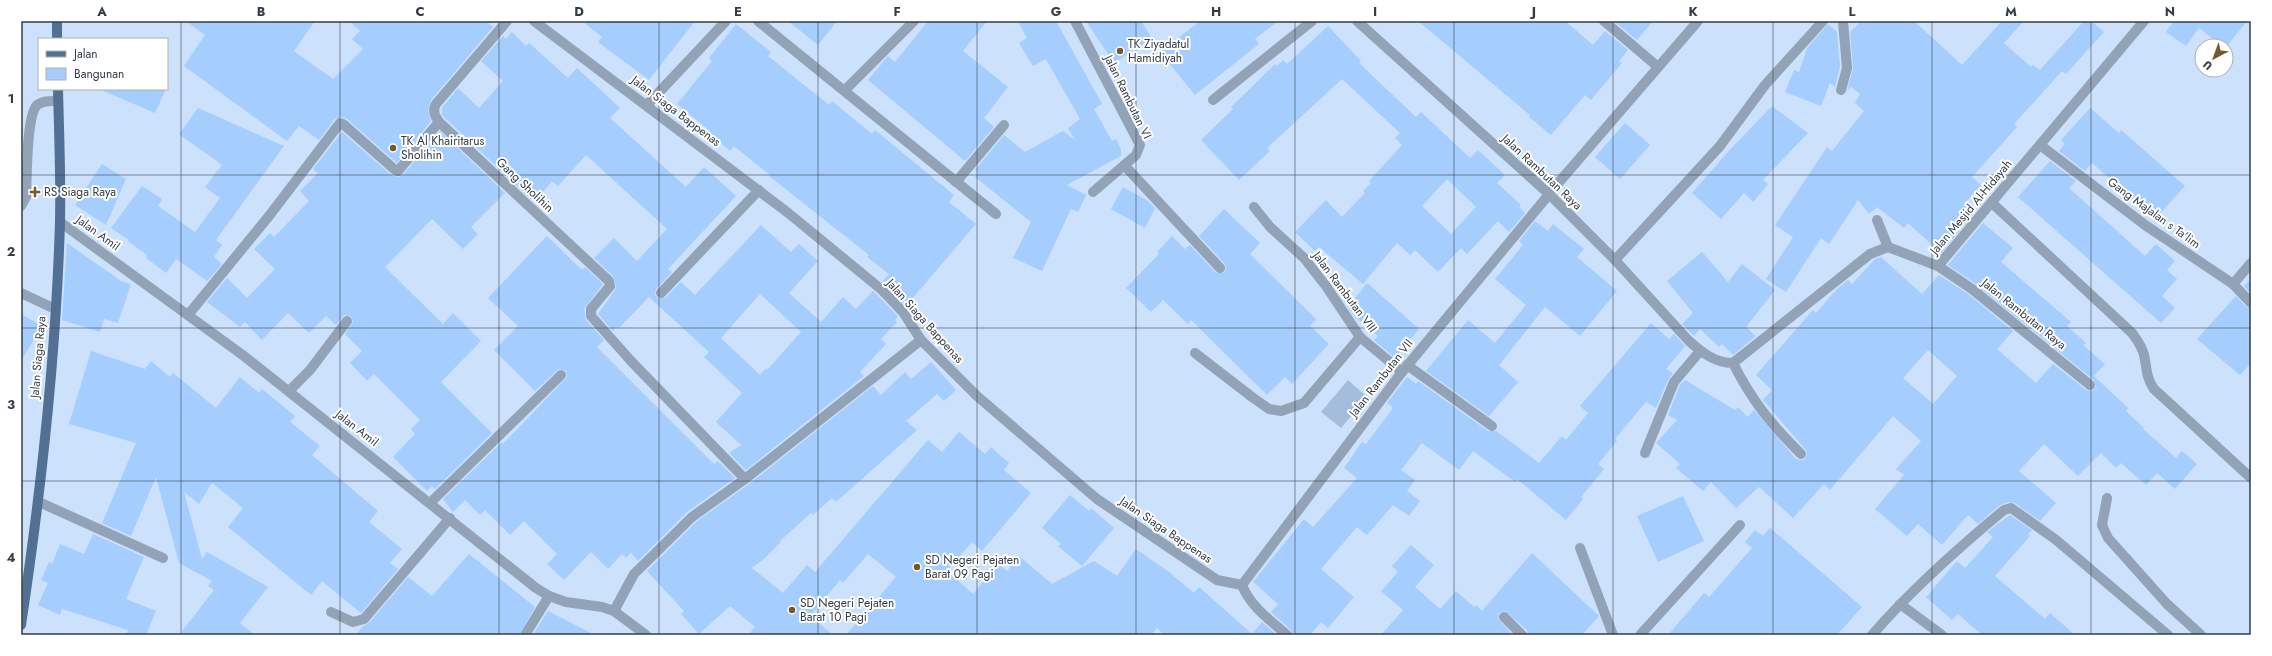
<svg xmlns="http://www.w3.org/2000/svg" width="2272" height="656" font-family="Jost,sans-serif">
<style>
.green{fill:#a3bddb}
.building{fill:#a5cdfd;fill-rule:evenodd}
.lines{fill:none;stroke-linecap:round;stroke-linejoin:round}
.minor{stroke:#92a3b8;stroke-width:10}
.major{stroke:#517094;stroke-width:10}
.grid{fill:none;stroke:#343c46;stroke-width:1;stroke-opacity:0.55}
.poi-dot{fill:#77582d;stroke:#fff;stroke-width:1.5}
.labels{text-anchor:middle;stroke-width:4;stroke-linejoin:round;paint-order:stroke}
.poi-label{font-size:12px;fill:#343c46;stroke:#fff;text-anchor:start}
.street-label{font-size:12px;fill:#343c46;stroke:#fff}
.neatline{fill:none;stroke:#343c46;stroke-width:1.5}
.grid-label{font-size:13px;text-anchor:middle;font-weight:bold;fill:#343c46}
</style>
<rect width="100%" height="100%" fill="#cce1fb"/>
<polygon class="green" points="1348,380 1367,397 1341,428 1321,412"/>
<g class="building">
<polygon points="186,21 315,21 294,51 333,79 363,49 352,39 360,31 349,21 486,21 493,27 431,100 428,111 431,121 397,163 347,119 342,117 335,119 319,140 299,126 287,141 184,66 205,35"/>
<polygon points="582,21 695,21 649,80 598,42 602,37"/>
<polygon points="788,21 837,21 818,45"/>
<polygon points="928,21 987,21 963,51 1008,87 984,118 994,127 965,161 868,80 888,56 895,62"/>
<polygon points="1018,21 1056,21 1102,104 1094,109 1112,141 1116,139 1121,149 1121,156 1067,185 1086,195 1078,212 1071,209 1042,271 1013,258 1031,222 975,177 978,172 975,170 1004,135 1025,152 1063,131 1075,140 1068,128 1080,119 1046,59 1033,66 1019,43 1027,38"/>
<polygon points="1086,21 1141,21 1152,38 1114,63"/>
<polygon points="1200,21 1278,21 1255,39 1259,44 1195,95 1160,52"/>
<polygon points="1418,21 1565,21 1593,45 1605,31 1628,50 1619,61 1622,63 1591,100 1585,95 1551,135 1529,117 1530,115"/>
<polygon points="1614,21 1653,21 1637,40"/>
<polygon points="1861,21 1914,21 1962,65 2002,21 2024,21 2004,43 2031,67 2033,65 2040,70 2084,21 2091,21 2104,32 2066,74 2062,71 2014,124 2017,127 1972,177 1981,185 1963,205 1973,214 1941,253 1908,223 1904,228 1877,207 1869,214 1858,200 1829,244 1821,238 1786,292 1766,279 1793,237 1775,225 1827,147 1832,151 1864,111 1855,103 1860,94 1851,87 1847,92 1853,68 1850,32"/>
<polygon points="2174,21 2247,21 2226,47 2222,46 2199,28 2186,46 2166,32"/>
<polygon points="736,24 771,52 768,56 829,105 832,101 872,134 875,130 954,195 949,202 976,224 906,306 882,282 889,274 867,257 869,255 769,176 770,175 734,146 730,151 709,133 710,131 677,104 712,61 709,58"/>
<polygon points="1828,24 1837,32 1840,67 1835,87 1830,83 1821,106 1785,92 1794,70 1799,72 1807,48"/>
<path d="M1328,26l33,35 -2,2 57,54 5,-5 49,46 8,-8 27,25 -8,8 24,22 -2,2 6,6 -16,19 -11,-11 -31,33 -6,-6 -23,24 -23,-22 -5,5 -13,-12 -34,41 -44,-37 -4,4 -20,-19 31,-32 16,17 23,-24 -2,-2 8,-8 -2,-2 33,-36 -7,-7 5,-5 -58,-54 -75,69 3,3 -31,29 -38,-40 32,-31 -2,-2 44,-43 2,2 6,-6 4,4zM1447,179l29,28 -25,27 -29,-28z"/>
<path d="M512,32l14,14 3,-3 39,35 9,-10 43,40 -10,10 76,69 18,-20 32,29 -68,73 4,3 -16,17 -1,5 2,4h8l16,-16 14,13 66,-70 30,27 8,-8 19,17 -29,32 32,29 22,-25 13,12 17,-18 25,25 -3,4 2,2 -16,17 5,5 -26,28 4,4 -118,94 -17,-17 12,-8 -25,-23 26,-29 -38,-36 5,-5 -60,-55 -31,32 -2,-2 -3,4 -15,-17 17,-24 1,-5 -3,-9 -19,-18 20,-20 23,23 30,-32 -81,-74 -28,31 -6,-5 -18,21 -92,-87v-7l16,-20 21,20 24,-27 -22,-20 22,-25 3,3zM760,294l41,38 -34,38 -1,-2 -6,7 -39,-37z"/>
<polygon points="99,89 166,89 155,113"/>
<polygon points="1772,106 1808,133 1763,180 1768,184 1753,202 1744,193 1721,219 1692,193 1726,154"/>
<polygon points="198,108 284,146 216,240 222,245 214,257 222,264 207,281 176,259 166,273 146,258 147,255 128,241 129,240 111,228 142,186 162,199 158,206 195,232 220,198 205,187 222,165 179,134"/>
<polygon points="2090,108 2119,133 2121,130 2185,186 2155,219 2092,163 2085,171 2059,151 2065,144 2061,140"/>
<polygon points="1625,123 1650,145 1620,179 1595,157"/>
<polygon points="440,131 505,193 471,227 478,234 463,249 432,219 385,267 443,324 453,313 481,341 441,382 492,433 435,489 432,486 427,491 393,457 415,434 411,429 420,420 374,374 367,381 350,363 362,351 345,334 353,322 351,316 344,315 336,325 326,316 309,333 288,313 262,340 245,322 240,327 207,302 227,278 247,298 275,269 254,249 270,233 274,237 309,201 300,191 318,173 313,169 342,132 390,174 398,177 403,175"/>
<polygon points="2050,161 2076,181 2069,188 2145,256 2156,244 2175,261 2167,270 2177,279 2162,296 2175,308 2161,323 2018,197"/>
<polygon points="102,164 126,179 106,225 75,205"/>
<polygon points="1123,187 1148,201 1155,208 1145,228 1111,209"/>
<polygon points="1224,209 1260,243 1250,254 1316,319 1310,326 1329,344 1292,384 1285,377 1267,395 1191,320 1188,324 1163,300 1151,312 1126,288 1159,254 1157,252 1172,236 1185,249 1190,245 1216,273 1224,273 1226,270 1225,264 1199,236"/>
<polygon points="1535,221 1548,231 1553,224 1584,249 1577,257 1617,291 1580,336 1545,307 1499,365 1518,382 1489,416 1426,371 1468,320 1495,343 1526,305 1495,279 1523,245 1519,241"/>
<path d="M1983,223l30,25 -12,14 70,60 -4,4 19,17 -3,2 22,19 -11,12 34,32 -2,3 18,17 -1,1 33,29 6,-7 15,13 -22,25 -18,-16 -11,12 -25,-22 -5,5 -15,-15 -23,23 -34,-32 -25,27 37,32 -16,18 -25,-18 -6,-1 -9,3 -22,19 -10,-9 -26,30 -24,-21 -11,12 -32,-27 29,-34 -8,-6 25,-28 -28,-25 -63,74 -6,-6 -31,34 -34,-31 -23,21 -25,-26 -8,9 -27,-23 4,-4 -24,-21 21,-23 -9,-5 12,-30 5,-5 50,30 3,-3 10,10 6,-7 42,49 4,1 5,-1 2,-4 -1,-5 -43,-50 9,-10 -16,-15 57,-65 3,3 20,-23 12,-10 4,4 23,-25 6,-2 41,37 17,-19 29,19 45,37 -16,18 39,34 17,-19 33,26 7,1 3,-5 -2,-6 -118,-96 -28,-19zM1928,350l29,26 -24,28 -30,-26z"/>
<polygon points="547,236 582,270 585,267 603,284 584,309 586,320 604,340 597,347 714,464 718,461 735,478 687,512 638,561 631,553 626,558 622,554 608,569 591,552 564,580 547,564 557,554 524,521 510,535 485,510 480,515 465,500 453,512 443,499 502,442 503,444 567,377 566,371 559,369 535,391 494,350 518,326 488,298"/>
<polygon points="67,243 121,281 131,284 118,323 104,319 100,332 62,320"/>
<polygon points="1702,252 1728,282 1742,264 1775,290 1746,327 1756,336 1733,355 1722,344 1719,347 1700,329 1694,336 1682,324 1693,313 1667,281"/>
<polygon points="2251,279 2251,294 2244,286"/>
<polygon points="1367,283 1419,329 1395,358 1374,340 1378,336 1354,316 1348,307"/>
<polygon points="2236,296 2246,307 2251,309 2251,363 2240,375 2197,339"/>
<polygon points="21,314 42,326 21,361"/>
<polygon points="1651,323 1669,339 1674,334 1685,346 1666,369 1673,373 1668,380 1656,408 1646,402 1615,439 1617,441 1598,464 1604,469 1581,497 1583,499 1566,520 1517,479 1515,482 1473,451 1459,470 1422,443 1401,470 1415,480 1407,491 1420,501 1409,516 1393,505 1367,535 1357,527 1321,569 1354,597 1328,628 1321,622 1310,635 1293,635 1291,630 1271,612 1278,604 1253,582 1304,519 1313,527 1357,478 1344,468 1362,442 1366,444 1393,408 1387,403 1407,377 1416,384 1418,381 1488,431 1496,431 1539,463 1562,436 1566,440 1588,413 1580,406"/>
<polygon points="91,351 145,369 151,361 170,377 173,373 216,408 240,377 259,393 262,389 295,416 290,422 320,446 312,455 378,511 369,522 402,549 390,563 398,569 361,613 322,581 311,595 228,527 243,508 212,483 199,504 184,492 202,559 207,552 268,587 240,623 255,635 179,635 214,590 208,586 212,581 179,563 156,477 131,536 102,523 136,443 69,424"/>
<polygon points="931,362 956,390 944,401 937,394 906,421 917,430 836,502 832,498 813,515 811,513 780,541 781,542 765,558 752,568 783,593 807,565 815,572 928,440 942,452 959,432 985,454 991,447 1009,463 1004,470 1031,493 982,551 972,542 947,571 973,594 998,564 1007,571 1019,556 1052,584 1094,561 1117,576 1136,549 1169,572 1194,593 1199,587 1252,634 1262,622 1277,635 1164,635 1157,628 1151,635 846,635 896,577 868,554 843,583 840,580 810,616 833,635 748,635 755,627 730,606 699,634 681,614 684,611 647,571 696,522 749,484 873,386 881,395 905,372 911,379"/>
<polygon points="1070,495 1089,511 1091,508 1114,528 1082,566 1058,546 1061,544 1042,528"/>
<polygon points="1683,496 1704,541 1658,562 1637,516"/>
<polygon points="2010,515 2032,530 2028,534 2030,536 1995,576 2045,619 2050,613 2075,635 1982,635 1958,614 1952,620 1926,597 1957,561 1965,568 1993,537 1987,532"/>
<polygon points="1770,528 1862,607 1837,635 1668,635 1704,593 1709,597 1752,548 1745,542 1755,530 1763,536"/>
<polygon points="93,534 144,557 126,599 156,611 146,635 126,635 128,630 62,609 60,615 38,605 48,583 41,580 49,562 52,564 60,544 84,554"/>
<polygon points="1411,545 1434,565 1415,587 1440,609 1456,591 1474,607 1476,605 1482,611 1532,553 1599,616 1582,635 1528,635 1527,630 1505,611 1499,613 1498,619 1513,635 1381,635 1403,610 1381,591 1398,572 1392,566"/>
<polygon points="469,554 535,607 519,635 356,635 363,626 369,623 408,577 432,596"/>
<polygon points="548,611 595,635 533,635"/>
</g>
<g class="lines">
<g class="minor">
<path d="M507,21l-71,83c-4,7 -1,12 3,18l170,159 1,5 -19,23v7l40,45 114,118"/>
<polyline points="534,21 787,212 882,290 903,312 921,340 977,396 1097,499 1217,580 1242,585"/>
<polyline points="758,21 996,214"/>
<polyline points="1075,21 1140,145 1136,155 1093,192"/>
<path d="M1357,21l192,173 66,66 73,80c13,12 27,23 45,23l137,-109 18,-7 50,19 34,23 118,96"/>
<polyline points="1604,21 1658,67"/>
<polyline points="845,90 914,21"/>
<polyline points="1841,90 1847,68 1843,21"/>
<polyline points="1213,100 1312,21"/>
<polyline points="647,105 726,21"/>
<polyline points="2040,145 2145,225 2233,284 2251,303"/>
<polyline points="1125,166 1220,268"/>
<polyline points="956,182 1004,125"/>
<path d="M1992,203l140,130c5,7 10,13 12,22 3,13 2,23 10,34l97,89"/>
<path d="M21,206l5,-9c1,-18 0,-81 11,-92 6,-5 14,-4 21,-4"/>
<polyline points="1254,207 1270,227 1304,258 1326,286 1360,337 1402,372"/>
<polyline points="1877,220 1888,247"/>
<polyline points="60,222 244,356 536,588 549,596 566,602 602,607 614,611 646,635"/>
<polyline points="1615,260 1720,146 1765,85 1823,21"/>
<polyline points="1938,266 2144,21"/>
<polyline points="2233,284 2251,263"/>
<polyline points="21,293 55,309"/>
<polyline points="661,293 759,190"/>
<polyline points="188,315 269,216 340,123 343,124 394,169 398,171 439,122"/>
<polyline points="1195,353 1252,397 1269,409 1281,411 1304,403 1360,337"/>
<path d="M1733,363c19,38 38,61 68,91"/>
<polyline points="1407,365 1492,426"/>
<polyline points="289,391 310,370 347,321"/>
<polyline points="1645,453 1674,382 1700,351"/>
<polyline points="2107,498 2102,525 2108,538 2167,604 2201,635"/>
<polyline points="39,502 163,558"/>
<polyline points="430,503 561,375"/>
<polyline points="1580,548 1613,635"/>
<polyline points="1242,585 1402,372 1560,181 1698,21"/>
<path d="M1242,585c8,21 28,35 45,50"/>
<polyline points="1900,604 1942,635"/>
<polyline points="614,611 634,574 692,517 745,479 921,340"/>
<polyline points="331,612 353,622 364,619 450,518"/>
<polyline points="1504,617 1522,635"/>
<polyline points="525,635 549,596"/>
<polyline points="1640,635 1740,525"/>
<path d="M1872,635c40,-46 85,-86 132,-125l7,-2 44,31 113,96"/>
</g>
<g class="major">
<polyline points="57,21 57,39"/>
<path d="M21,625c20,-133 35,-268 39,-403 1,-44 -1,-89 -2,-133"/>
</g>
</g>
<path class="grid" d="M181,21v614M340,21v614M499,21v614M659,21v614M818,21v614M977,21v614M1136,21v614M1295,21v614M1454,21v614M1613,21v614M1773,21v614M1932,21v614M2091,21v614M21,175h2230M21,328h2230M21,481h2230"/>
<g class="poi-dot">
<circle cx="1120" cy="51" r="4"/>
<circle cx="393" cy="148" r="4"/>
<path d="M33 186h4v4h4v4h-4v4h-4v-4h-4v-4h4z"/>
<circle cx="917" cy="567" r="4"/>
<circle cx="792" cy="610" r="4"/>
</g>
<g class="labels">
<g class="poi-label">
<text x="1128" y="48">TK Ziyadatul<tspan x="1128" dy="14">Hamidiyah</tspan></text>
<text x="401" y="145">TK Al Khairitarus<tspan x="401" dy="14">Sholihin</tspan></text>
<text x="44" y="196">RS Siaga Raya</text>
<text x="925" y="564">SD Negeri Pejaten<tspan x="925" dy="14">Barat 09 Pagi</tspan></text>
<text x="800" y="607">SD Negeri Pejaten<tspan x="800" dy="14">Barat 10 Pagi</tspan></text>
</g>
<g class="street-label">
<text transform="translate(1128 97) rotate(64)" y="4">Jalan Rambutan VI</text>
<text transform="translate(676 111) rotate(37)" y="4">Jalan Siaga Bappenas</text>
<text transform="translate(1542 172) rotate(43)" y="4">Jalan Rambutan Raya</text>
<text transform="translate(525 185) rotate(43)" y="4">Gang Sholihin</text>
<text transform="translate(1971 207) rotate(-50)" y="4">Jalan Mesjid Al-Hidayah</text>
<text transform="translate(2154 213) rotate(36)" y="4">Gang MaJalan s Ta'lim</text>
<text transform="translate(98 233) rotate(36)" y="4">Jalan Amil</text>
<text transform="translate(1345 292) rotate(53)" y="4">Jalan Rambutan VIII</text>
<text transform="translate(2024 314) rotate(39)" y="4">Jalan Rambutan Raya</text>
<text transform="translate(925 321) rotate(48)" y="4">Jalan Siaga Bappenas</text>
<text transform="translate(38 357) rotate(-85)" y="4">Jalan Siaga Raya</text>
<text transform="translate(1381 378) rotate(-52)" y="4">Jalan Rambutan VII</text>
<text transform="translate(357 428) rotate(38)" y="4">Jalan Amil</text>
<text transform="translate(1166 530) rotate(34)" y="4">Jalan Siaga Bappenas</text>
</g>
</g>
<rect width="2272" height="656" fill="none" stroke="#ffffff" stroke-width="44"/>
<rect x="38" y="38" width="130" height="52" fill="#ffffff" stroke="#aeb1b5"/>
<rect x="46" y="51" width="20" height="6" fill="#517094" stroke="#aeb1b5"/>
<text x="74" y="58" font-size="12" fill="#343c46">Jalan</text>
<rect x="46" y="68" width="20" height="12" fill="#a5cdfd" stroke="#aeb1b5"/>
<text x="74" y="78" font-size="12" fill="#343c46">Bangunan</text>
<g transform="translate(2214 58) rotate(221)"><circle r="19" fill="#ffffff" stroke="#aeb1b5"/>
<path d="M0-3L7 15L0 10L-7 15Z" fill="#77582d"/>
<text y="-6" font-size="11" font-weight="bold" text-anchor="middle" fill="#343c46">U</text>
</g>
<rect x="22" y="22" width="2228" height="612" class="neatline"/>
<g class="grid-label">
<text x="102" y="16">A</text>
<text x="261" y="16">B</text>
<text x="420" y="16">C</text>
<text x="579" y="16">D</text>
<text x="738" y="16">E</text>
<text x="897" y="16">F</text>
<text x="1056" y="16">G</text>
<text x="1216" y="16">H</text>
<text x="1375" y="16">I</text>
<text x="1534" y="16">J</text>
<text x="1693" y="16">K</text>
<text x="1852" y="16">L</text>
<text x="2011" y="16">M</text>
<text x="2170" y="16">N</text>
<text x="11" y="103">1</text>
<text x="11" y="256">2</text>
<text x="11" y="409">3</text>
<text x="11" y="562">4</text>
</g>
</svg>
